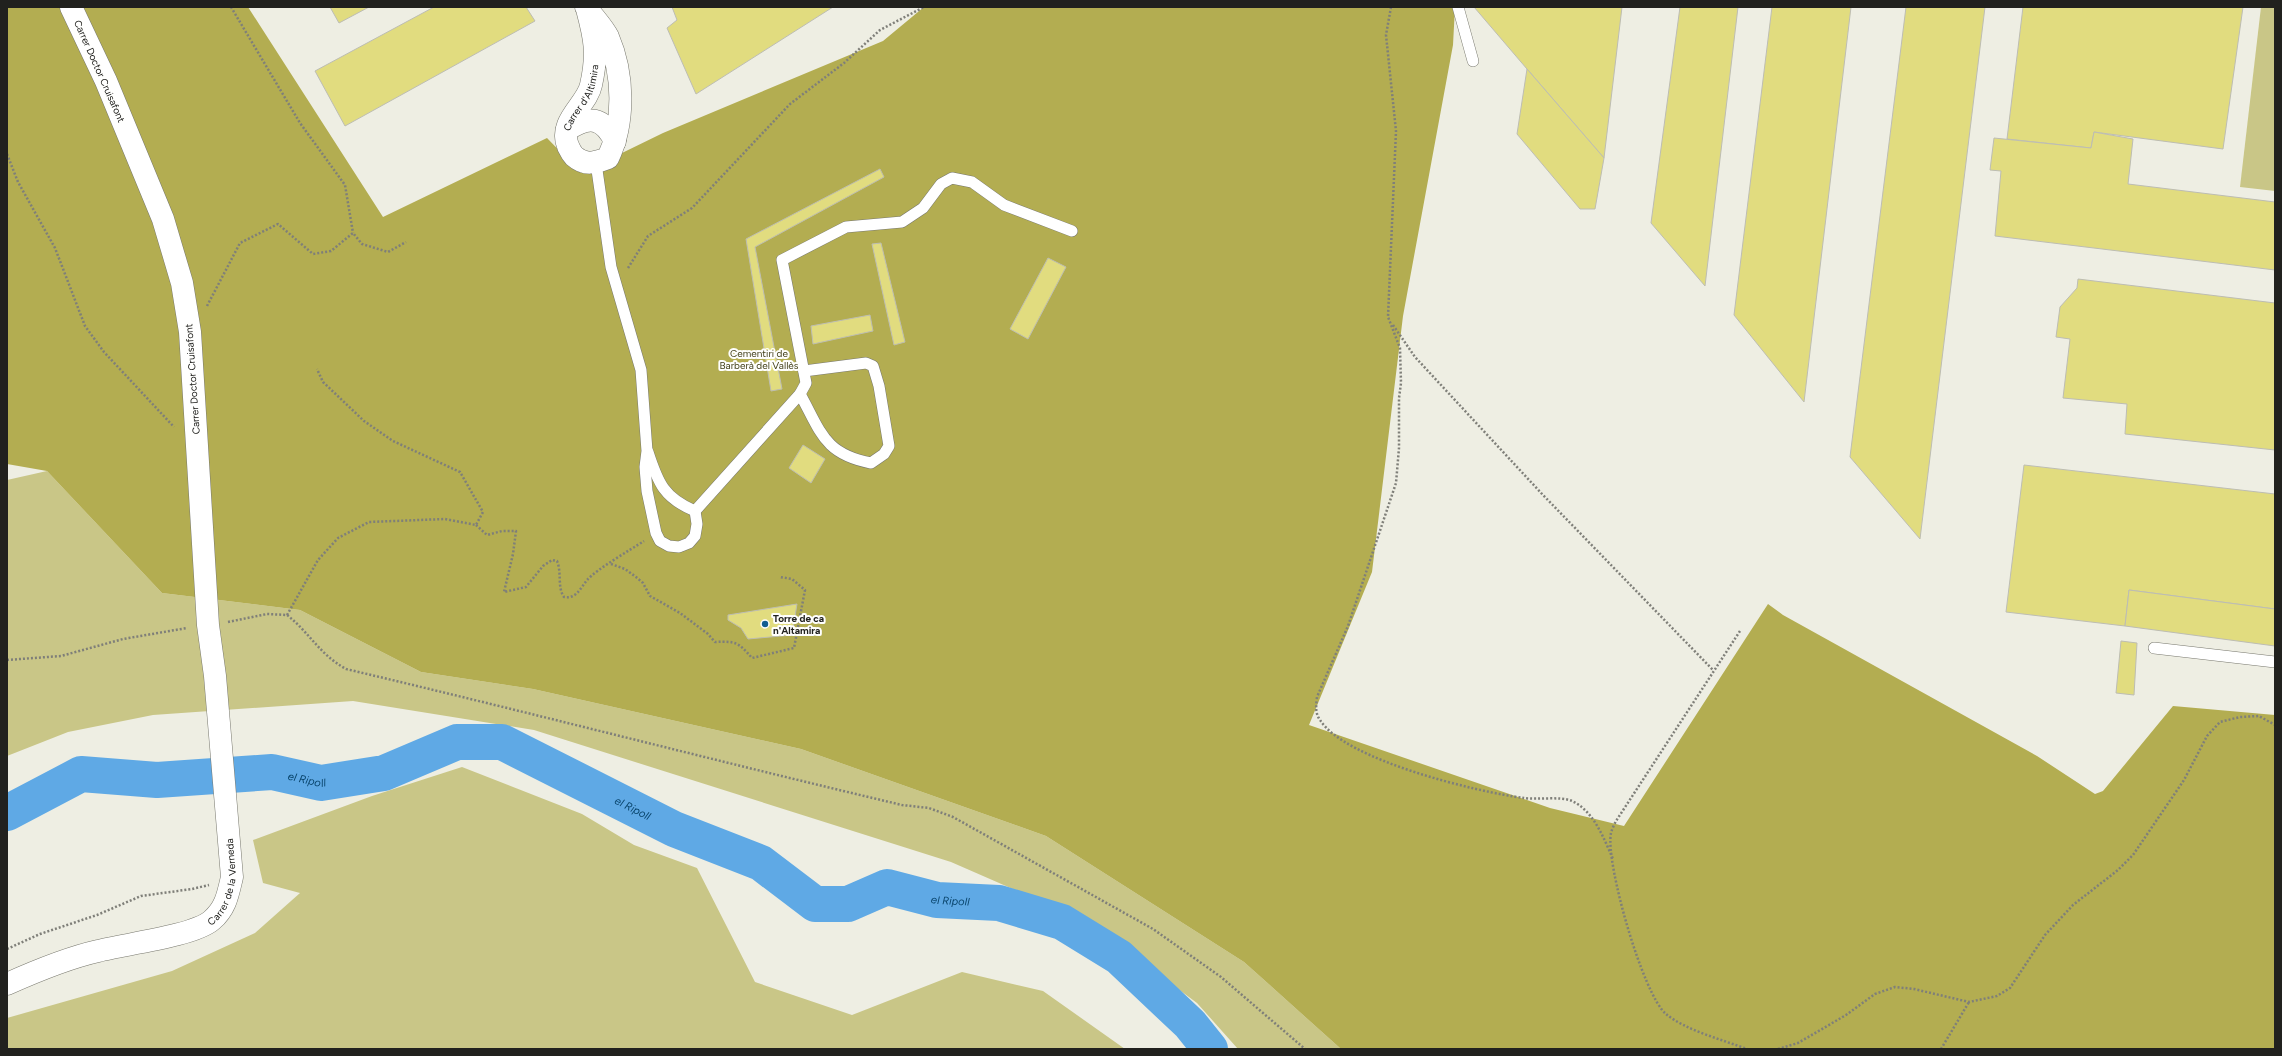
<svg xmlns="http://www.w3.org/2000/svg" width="2282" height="1056" font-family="Figtree,sans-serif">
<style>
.green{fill:#c9c687}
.forest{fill:#b3ad51}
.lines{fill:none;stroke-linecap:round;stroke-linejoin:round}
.river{stroke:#5fa9e5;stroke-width:36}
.building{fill:#e1dc7f;stroke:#bdbdb3}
.lane-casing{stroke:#78786e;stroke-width:12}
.street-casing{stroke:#78786e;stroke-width:23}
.path{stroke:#7f7f79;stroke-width:2.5;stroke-dasharray:2 2;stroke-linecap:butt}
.lane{stroke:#fff;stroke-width:11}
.street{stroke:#fff;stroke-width:22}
.poi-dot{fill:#125e91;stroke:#fffffe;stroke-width:1.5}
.labels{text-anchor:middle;stroke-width:4;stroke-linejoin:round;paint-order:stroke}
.street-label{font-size:10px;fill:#21211e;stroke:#fffffe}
.park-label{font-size:10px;fill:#413f18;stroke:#fffffe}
.poi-label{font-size:10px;font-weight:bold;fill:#21211e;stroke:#fffffe;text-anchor:start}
.water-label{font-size:11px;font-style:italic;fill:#08436a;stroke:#fffffe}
</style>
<rect width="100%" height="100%" fill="#eeeee3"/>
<g class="green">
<polygon points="2261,7 2275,7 2275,191 2240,187"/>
<polygon points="47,471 162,593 300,610 421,672 533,689 801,749 1046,836 1244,962 1341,1049 1238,1049 1197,1003 1088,922 951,862 534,730 353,701 153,715 68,732 7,756 7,480"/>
<polygon points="462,767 582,814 634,845 697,868 755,982 852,1015 962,972 1043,991 1125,1049 7,1049 7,1018 172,971 255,933 300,893 263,883 253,840 372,796"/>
</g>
<polygon class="forest" points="7,7 248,7 383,217 547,138 581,173 663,133 883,41 924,7 1455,7 1453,45 1403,316 1372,572 1309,725 1550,808 1624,826 1768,604 1783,615 2037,756 2095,794 2103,791 2173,706 2275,715 2275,1049 1341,1049 1244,962 1046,836 801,749 533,689 421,672 300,610 162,593 47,471 7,464"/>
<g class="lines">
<path class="river" id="s1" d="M7,813l74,-39 76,6 115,-8 49,11 63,-10 73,-31h45l172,87 87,34 54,41h33l39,-17 50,13 62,3 63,19 57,35 71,67 20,25"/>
</g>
<g class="building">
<polygon points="330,7 369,7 339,23"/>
<polygon points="434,7 526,7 535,21 345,126 315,71"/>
<polygon points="672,7 833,7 696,94 667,28 677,20"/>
<polygon points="1474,7 1622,7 1604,158 1527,69"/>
<polygon points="1680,7 1738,7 1705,286 1651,223"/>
<polygon points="1772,7 1851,7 1804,402 1734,315"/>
<polygon points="1906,7 1985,7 1920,539 1850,457"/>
<polygon points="2023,7 2243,7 2223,149 2094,132 2091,148 2007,139"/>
<polygon points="1527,69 1604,158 1595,209 1580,209 1517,134"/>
<polygon points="2094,132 2133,139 2128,184 2275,202 2275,270 1995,236 2001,171 1990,170 1994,138 2091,148"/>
<polygon points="880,169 884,177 755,247 782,389 771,391 746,239"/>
<polygon points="881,243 905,342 894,345 872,244"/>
<polygon points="1048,258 1066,267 1028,339 1010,329"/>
<polygon points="2078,279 2275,303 2275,450 2125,434 2127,404 2063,398 2070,339 2056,337 2060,307 2077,288"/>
<polygon points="870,315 873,331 813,344 811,326"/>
<polygon points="803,445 825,459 811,483 789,468"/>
<polygon points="2024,465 2275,494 2275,609 2129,590 2125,626 2006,612"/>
<polygon points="2129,590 2275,609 2275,646 2125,626"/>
<polygon points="797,604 792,635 748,639 741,628 728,620 728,615"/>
<polygon points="2121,641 2137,643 2134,695 2116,693"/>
</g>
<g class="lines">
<defs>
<g id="lane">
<polyline points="1458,7 1473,61"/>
<polyline points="596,163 611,267 641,370 647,451 645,467 647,491 656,533 660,541 669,546 679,547 689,543 695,536 697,524 695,511"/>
<path d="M800,394c21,38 24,60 71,69l13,-9 5,-8 -10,-60 -6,-20 -7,-3 -62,8"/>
<path d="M648,452c10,31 16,46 47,59"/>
<polyline points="695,511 800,394 806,383 782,260 846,227 902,222 923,208 941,184 952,178 972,182 1004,205 1072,231"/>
<polyline points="2154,648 2275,662"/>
</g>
<g id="street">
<path id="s2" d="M586,7c7,10 17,20 22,30 16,37 17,85 0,121 -13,5 -23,8 -34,-2 -3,-3 -4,-6 -6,-10 -10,-25 19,-41 23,-61 7,-31 4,-46 -4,-76"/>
<path d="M567,130c22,-15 36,-13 48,11"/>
<path id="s3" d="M7,984c29,-13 60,-26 91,-33 27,-7 96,-15 114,-31 14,-12 16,-26 20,-43l-17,-201 -7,-51 -18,-293 -8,-49 -19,-64 -57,-138 -35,-74"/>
</g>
</defs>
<use href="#lane" class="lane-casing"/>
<use href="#street" class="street-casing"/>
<g class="path">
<polyline points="231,7 300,123 345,185 353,233"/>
<path d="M1391,7l-5,28 10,96 -8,186 12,31 1,35 -2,15v50l-3,35 -48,143 -31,71c-1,9 -2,16 3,23 25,40 157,72 204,78 13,2 36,-2 48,3 22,10 32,38 41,58"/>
<polyline points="7,154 18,182 55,248 85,326 104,352 174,427"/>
<polyline points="628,268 648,236 692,208 790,104 844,63 880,30 924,7"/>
<polyline points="207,306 240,243 278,224 313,254 331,251 353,233 362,244 388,252 406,242"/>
<polyline points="1393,325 1415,357 1543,495 1713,670"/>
<path d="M476,525l11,10 15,-4h14l-3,23 -9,38 22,-5 17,-21 9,-6 5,1c5,12 0,26 7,36 12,2 16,-8 23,-17 10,-11 43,-30 57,-39"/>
<path d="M611,564l14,5 11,8 7,6 7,13 30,17 28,21 7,8c21,-1 23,0 37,16l42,-10 11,-58 -13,-11 -12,-2"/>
<polyline points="287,615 318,560 338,538 369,522 445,519 476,525 483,512 460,472 393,441 364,421 323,382 317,369"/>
<path d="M228,622l39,-8 20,1c22,17 32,39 59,54 186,44 370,92 556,136l27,3 24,9 200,112 68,48 84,72"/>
<path d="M1740,631l-124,190c-2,4 -4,8 -5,12 -6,29 32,162 55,181 19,16 57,26 81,35"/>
<polyline points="7,660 61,656 123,639 187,628"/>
<polyline points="7,949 40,934 97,915 141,896 192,889 209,885"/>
<polyline points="1778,1049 1798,1043 1846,1015 1875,994 1895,987 1914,989 1969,1002 1997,996 2010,988 2045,935 2073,905 2118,870 2133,855 2184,780 2207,736 2220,722 2240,717 2259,716 2275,725"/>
<polyline points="1941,1049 1969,1002"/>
</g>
<use href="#lane" class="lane"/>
<use href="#street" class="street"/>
</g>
<circle class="poi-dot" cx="765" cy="624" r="4"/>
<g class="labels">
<g class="street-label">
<text transform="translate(100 71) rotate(66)" y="4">Carrer Doctor Cruisafont</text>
<text dy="4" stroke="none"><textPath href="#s2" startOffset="262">Carrer d'Altimira</textPath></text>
<text transform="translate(192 379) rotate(-94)" y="4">Carrer Doctor Cruisafont</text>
<text dy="4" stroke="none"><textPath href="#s3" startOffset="257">Carrer de la Verneda</textPath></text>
</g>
<g class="park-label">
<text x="759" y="357">Cementiri de<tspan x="759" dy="12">Barberà del Vallès</tspan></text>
</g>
<g class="poi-label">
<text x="773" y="622">Torre de ca<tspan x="773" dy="12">n'Altamira</tspan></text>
</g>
<g class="water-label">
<text dy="4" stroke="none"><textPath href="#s1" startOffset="311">el Ripoll</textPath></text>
<text dy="4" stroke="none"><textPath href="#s1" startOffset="660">el Ripoll</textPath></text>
<text dy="4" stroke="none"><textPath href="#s1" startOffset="1008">el Ripoll</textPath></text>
</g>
</g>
<rect width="2282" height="1056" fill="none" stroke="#21211e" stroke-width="16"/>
</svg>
